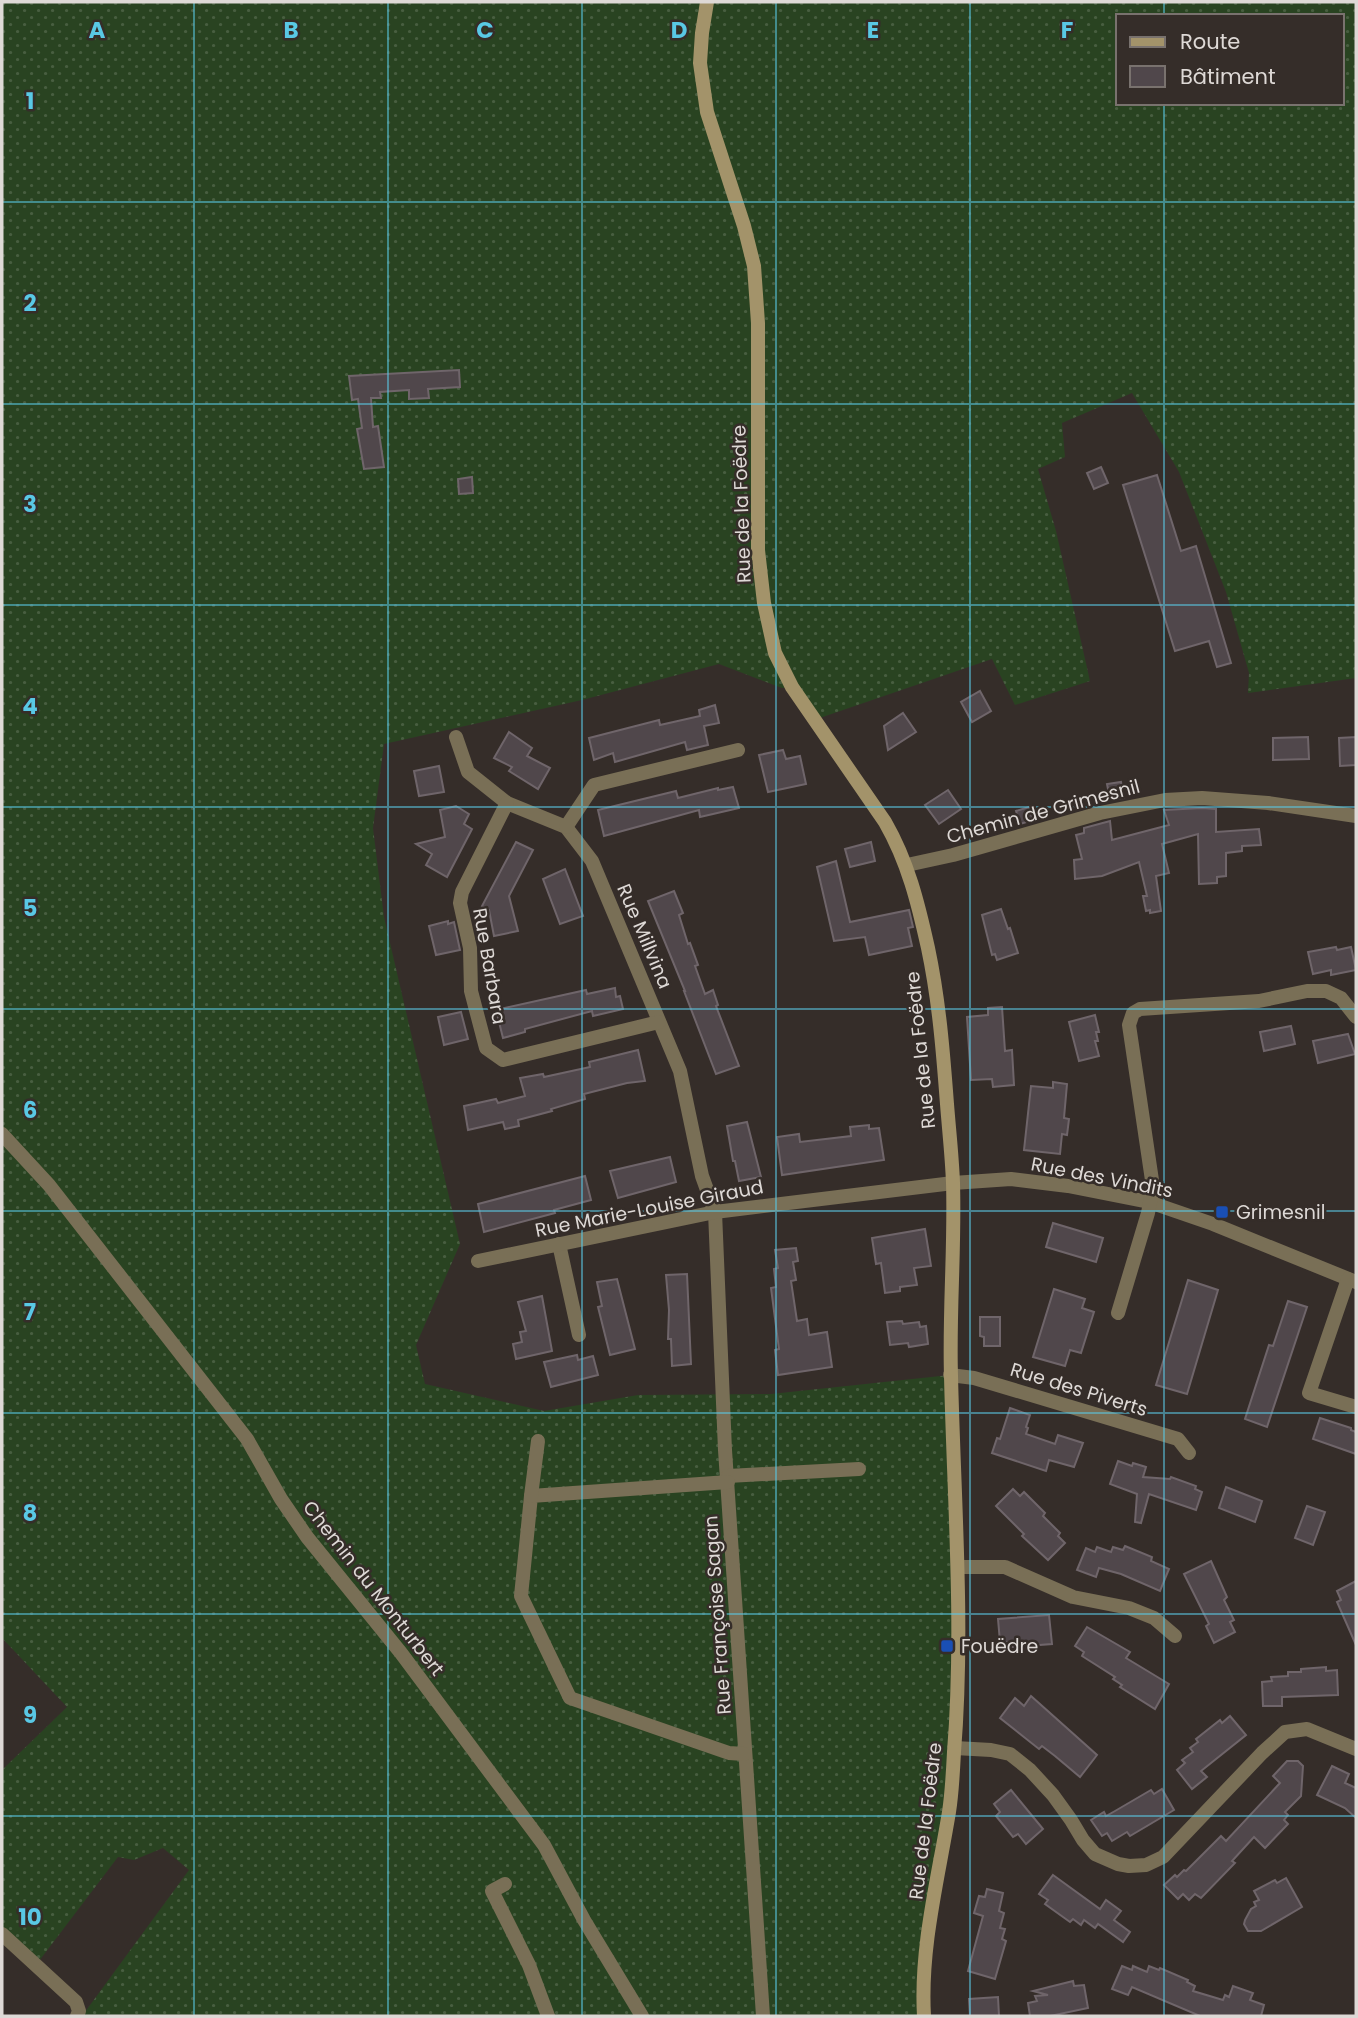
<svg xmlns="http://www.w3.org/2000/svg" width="1358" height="2018" font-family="Poppins,sans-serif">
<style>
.grass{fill:url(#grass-dots);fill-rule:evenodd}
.building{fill:#50474b;stroke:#6f656a;stroke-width:2}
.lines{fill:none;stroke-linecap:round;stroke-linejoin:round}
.street{stroke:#796f56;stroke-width:14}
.secondary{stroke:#a3936a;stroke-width:14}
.grid{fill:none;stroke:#59c8e5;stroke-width:2;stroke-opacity:0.55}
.transit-dot{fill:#1a4fb4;stroke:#352d29;stroke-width:2.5}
.labels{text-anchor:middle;stroke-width:5;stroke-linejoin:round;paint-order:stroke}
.street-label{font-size:19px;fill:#ded9d6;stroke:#352d29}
.poi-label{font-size:19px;fill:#ded9d6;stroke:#352d29;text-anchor:start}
.grid-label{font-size:23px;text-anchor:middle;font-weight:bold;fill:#59c8e5;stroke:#352d29;stroke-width:5;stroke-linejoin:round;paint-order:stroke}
</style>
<defs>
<pattern id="grass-dots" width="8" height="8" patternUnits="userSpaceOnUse" patternTransform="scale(1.75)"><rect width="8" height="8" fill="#294321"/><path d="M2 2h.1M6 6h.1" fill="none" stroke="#485e40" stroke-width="1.8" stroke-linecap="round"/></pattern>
</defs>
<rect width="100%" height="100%" fill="#352d29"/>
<path class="grass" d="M2,2h1354v676l-108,15 1,-20 -23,-81 -47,-120 -47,-79 -70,30 3,34 -27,12 18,62 34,150 -75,24 -23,-46 -178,61 -22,-33 -10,1 -63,-24 -137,36 -198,44 -11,84 11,89 76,327 -44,101 9,39 119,27 94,-16 133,-1 179,-19 5,373 -31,268h-842l107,-146 -26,-22 -29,12 -16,-3 -82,108 -34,-31v-164l65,-63 -65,-69zM1118,16h224v87h-224z"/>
<g class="building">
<polygon points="459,370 460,387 428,389 429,398 409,399 409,390 380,392 381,398 371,398 373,427 378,426 384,467 364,469 357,429 362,428 358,399 352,400 349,376"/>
<polygon points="1101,467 1108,483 1094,489 1087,473"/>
<polygon points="1157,475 1181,551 1196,546 1231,663 1217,667 1209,641 1175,651 1123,485"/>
<polygon points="472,477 473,493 459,494 458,479"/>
<polygon points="980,691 991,711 972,722 961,702"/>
<polygon points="715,705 719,723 704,726 708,745 687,750 685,742 615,762 613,753 594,760 589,738 659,720 660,725 700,716 699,710"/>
<polygon points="903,713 916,732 888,750 884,726"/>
<polygon points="509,732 532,748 527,756 550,768 538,789 509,771 512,767 494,758"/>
<polygon points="1308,737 1309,759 1273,760 1273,738"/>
<polygon points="1356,737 1356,765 1340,766 1339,738"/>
<polygon points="783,750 786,759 800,756 806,784 768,792 759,755"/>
<polygon points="439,766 444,792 419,796 414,771"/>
<polygon points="1121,782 1124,798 1110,799 1107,784"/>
<polygon points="733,787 739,808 700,817 699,810 604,836 598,810 676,791 678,798 718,788 718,790"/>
<polygon points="948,790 961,809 939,824 925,805"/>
<polygon points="456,806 469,814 464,824 472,829 447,877 426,865 432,854 416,844 445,837 440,810"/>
<polygon points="1029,807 1033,820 1020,824 1016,811"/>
<polygon points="1202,808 1216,809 1216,832 1259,829 1261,845 1242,846 1242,851 1226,853 1226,876 1217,877 1217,883 1199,884 1198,834 1162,844 1169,873 1156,876 1161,911 1150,913 1150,910 1146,911 1143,896 1147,896 1139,862 1102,876 1075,879 1074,860 1082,859 1076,835 1084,833 1084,828 1110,821 1112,840 1169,825 1164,810"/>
<polygon points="516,842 533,850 509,896 518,931 494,936 489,910 482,906"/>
<polygon points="871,842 875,861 850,867 845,849"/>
<polygon points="836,861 850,922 909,910 913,927 908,928 912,946 869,955 865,937 834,941 817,867"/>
<polygon points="565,869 583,916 560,924 543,879"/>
<polygon points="674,891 683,913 679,915 688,944 690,943 698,965 695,966 705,994 713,990 718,1005 716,1006 739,1066 716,1074 684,991 685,991 648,901"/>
<polygon points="1001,909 1008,929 1010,928 1018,953 997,960 995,954 992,955 982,915"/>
<polygon points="448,921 448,924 454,922 460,950 436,955 429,926"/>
<polygon points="1336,947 1337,950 1351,947 1356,970 1331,975 1331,970 1313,974 1308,952"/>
<polygon points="615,988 616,997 620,996 623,1009 593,1016 592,1011 525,1029 525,1032 503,1038 496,1010 586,990 587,994"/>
<polygon points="1002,1007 1005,1051 1012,1050 1014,1085 993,1087 992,1079 971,1080 967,1017 988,1015 988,1008"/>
<polygon points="461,1012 468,1039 444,1045 438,1017"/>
<polygon points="1095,1015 1099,1032 1096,1032 1098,1041 1095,1041 1099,1056 1079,1061 1069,1022"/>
<polygon points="1291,1026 1295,1044 1264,1051 1260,1032"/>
<polygon points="1348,1034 1355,1054 1318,1063 1313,1041"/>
<polygon points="638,1050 645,1081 627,1083 584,1094 585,1099 551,1109 552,1111 518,1120 519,1126 505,1129 503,1122 468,1130 464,1106 496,1099 498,1103 525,1096 520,1078 543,1074 544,1077 590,1067 589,1062"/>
<polygon points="1053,1082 1067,1084 1064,1118 1069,1119 1067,1135 1062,1134 1060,1154 1024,1150 1031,1086 1053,1088"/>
<polygon points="747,1122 761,1177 739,1181 735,1161 733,1161 727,1126"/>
<polygon points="869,1125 869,1129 879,1128 884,1160 782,1175 777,1137 799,1134 800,1142 851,1136 850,1127"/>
<polygon points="670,1157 676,1182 618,1198 610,1171"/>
<polygon points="585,1176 591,1200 554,1210 555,1213 484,1232 478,1204"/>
<polygon points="1053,1223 1103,1238 1096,1262 1046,1247"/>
<polygon points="925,1229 931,1266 914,1268 917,1285 900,1287 900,1291 885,1293 881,1263 876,1264 872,1238"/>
<polygon points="796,1248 798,1261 793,1262 796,1280 791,1281 797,1321 807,1319 809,1335 827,1332 832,1367 778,1375 775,1350 779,1349 771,1288 776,1287 774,1269 778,1268 775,1250"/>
<polygon points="687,1274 691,1364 672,1366 671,1339 668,1339 669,1310 666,1275"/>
<polygon points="617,1279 635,1349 610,1355 598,1307 602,1306 597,1282"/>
<polygon points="1188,1280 1218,1290 1187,1394 1156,1385"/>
<polygon points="1054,1289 1085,1299 1082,1308 1094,1312 1081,1353 1070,1350 1065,1366 1033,1357"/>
<polygon points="542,1296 552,1351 516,1359 513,1344 522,1342 520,1332 526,1331 518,1302"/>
<polygon points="1288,1301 1307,1307 1267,1427 1245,1419 1269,1345 1273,1346"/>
<polygon points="980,1317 1000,1317 1000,1346 984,1346 984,1337 980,1336"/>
<polygon points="902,1321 903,1324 919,1322 920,1327 926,1326 928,1344 909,1347 908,1343 890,1345 887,1322"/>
<polygon points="577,1355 578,1360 593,1356 598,1375 551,1387 544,1362"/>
<polygon points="1010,1408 1030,1415 1026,1427 1028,1428 1026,1434 1055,1444 1058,1435 1083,1443 1074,1467 1049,1460 1046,1471 992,1453 997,1438 1000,1439"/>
<polygon points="1320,1418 1351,1428 1351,1430 1356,1432 1356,1454 1313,1439"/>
<polygon points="1118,1461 1132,1466 1133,1463 1146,1467 1143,1477 1170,1479 1171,1477 1196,1486 1195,1489 1202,1492 1196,1510 1149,1494 1141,1523 1135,1522 1137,1494 1110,1484"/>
<polygon points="1226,1487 1262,1501 1255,1522 1219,1508"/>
<polygon points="1013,1489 1020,1496 1024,1492 1045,1513 1043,1516 1060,1533 1058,1536 1065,1543 1048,1560 1022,1536 1024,1534 996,1506"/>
<polygon points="1307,1506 1325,1512 1313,1545 1295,1538"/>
<polygon points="1125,1546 1152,1557 1151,1561 1169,1569 1160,1591 1121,1574 1099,1568 1096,1577 1077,1570 1086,1548 1095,1552 1097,1547 1111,1552 1113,1547 1123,1550"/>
<polygon points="1211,1561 1227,1597 1224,1600 1234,1620 1230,1622 1235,1632 1214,1643 1206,1626 1209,1624 1184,1574"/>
<polygon points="1356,1581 1356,1645 1337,1602 1341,1600 1337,1591"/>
<polygon points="1049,1615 1052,1644 1011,1647 1011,1642 1000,1642 998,1619"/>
<polygon points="1087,1627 1130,1652 1126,1658 1169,1684 1155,1709 1120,1687 1122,1685 1113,1679 1115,1677 1082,1656 1084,1652 1075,1646"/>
<polygon points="1326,1667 1326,1671 1337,1670 1338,1695 1282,1697 1282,1706 1263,1706 1262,1682 1272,1681 1271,1677 1288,1676 1288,1672 1301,1672 1301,1669"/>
<polygon points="1031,1696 1097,1755 1080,1777 1055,1756 1042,1746 1039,1749 1000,1718 1015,1698 1024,1706"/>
<polygon points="1230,1716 1246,1735 1201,1771 1207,1777 1192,1789 1177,1770 1185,1763 1182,1760 1193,1752 1190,1748 1198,1742 1196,1739 1220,1720 1222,1723"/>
<polygon points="1287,1761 1298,1761 1303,1766 1301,1796 1285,1812 1288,1815 1284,1820 1288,1824 1265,1848 1254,1837 1232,1861 1235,1863 1201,1898 1195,1894 1189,1900 1183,1894 1178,1899 1164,1885 1175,1875 1177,1877 1184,1870 1186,1871 1221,1836 1226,1841 1280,1783 1273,1776"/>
<polygon points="1332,1766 1349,1774 1345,1783 1356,1788 1356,1818 1345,1808 1317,1795"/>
<polygon points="1162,1789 1174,1810 1130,1836 1127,1832 1112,1841 1107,1833 1102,1836 1091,1820 1104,1812 1106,1816 1115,1811 1151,1790 1154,1794"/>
<polygon points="1011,1790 1043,1829 1026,1844 1018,1834 1013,1837 996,1816 1000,1812 994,1804"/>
<polygon points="1053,1875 1100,1909 1106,1900 1121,1911 1114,1920 1130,1932 1123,1942 1098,1924 1095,1928 1084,1920 1081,1925 1073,1919 1070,1922 1045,1904 1048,1900 1039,1894"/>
<polygon points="1286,1878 1302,1907 1261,1931 1248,1931 1244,1924 1245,1920 1251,1909 1256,1906 1254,1902 1259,1900 1254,1891 1275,1880 1277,1883"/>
<polygon points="987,1889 1003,1893 999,1911 1004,1913 1000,1928 1005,1929 1002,1939 1006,1941 995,1979 968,1971 983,1916 974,1913 979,1896 985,1897"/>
<polygon points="1122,1966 1132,1970 1133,1966 1147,1972 1149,1966 1159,1970 1160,1968 1188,1980 1187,1982 1195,1986 1193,1991 1223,2000 1225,1995 1229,1997 1233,1986 1253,1993 1250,2000 1264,2005 1261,2016 1200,2016 1132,1987 1128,1995 1112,1989"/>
<polygon points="1073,1981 1074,1986 1084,1985 1088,2008 1050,2016 1030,2016 1028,2003 1037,2001 1035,1996 1048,1995 1033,1991"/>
<polygon points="998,1997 999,2016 970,2016 969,1999"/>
</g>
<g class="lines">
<g class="street">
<polyline points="456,737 468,772 507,803 566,827 592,861 680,1071 702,1176 715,1212 725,1450 763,2016"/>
<polyline points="507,803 462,892 460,903 470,948 471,991 486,1048 503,1060 659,1022"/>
<polyline points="566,827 594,785 738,750"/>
<polyline points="907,865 953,855 1100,813 1165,800 1202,798 1268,803 1356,816"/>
<polyline points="2,1134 49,1185 247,1439 281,1499 307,1537 401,1653 544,1845 584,1920 642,2016"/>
<polyline points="559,1244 579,1335"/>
<polyline points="478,1261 715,1212 953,1183 1011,1179 1068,1186 1149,1202 1213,1224 1356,1282"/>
<polyline points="1348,1279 1309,1393 1356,1407"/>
<polyline points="1118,1313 1148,1213 1153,1187 1129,1025 1133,1013 1140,1009 1259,1001 1307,991 1326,991 1341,998 1356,1017"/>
<polyline points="950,1375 974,1378 1178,1439 1189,1453"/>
<polyline points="728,1476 859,1469"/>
<polyline points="728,1482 531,1496 521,1596 570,1698 729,1753 744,1754"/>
<polyline points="531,1496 538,1441"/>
<polyline points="958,1567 1005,1567 1073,1597 1129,1608 1154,1618 1175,1636"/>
<polyline points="955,1748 991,1750 1010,1754 1030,1770 1053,1795 1071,1820 1083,1840 1095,1854 1118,1864 1129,1866 1146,1865 1163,1857 1262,1753 1285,1732 1307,1729 1356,1749"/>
<polyline points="505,1884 492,1891 529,1965 548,2016"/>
<polyline points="2,1934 76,2002 79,2011 77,2016"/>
</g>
<path class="secondary" d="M707,2l-5,31 -2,30 7,49 37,114 10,40 4,57v227l6,53 11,50 17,34 93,135c23,40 33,81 43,126 11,52 15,103 19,156 2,26 5,52 6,79 2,64 -4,129 -2,193 3,126 13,251 3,376 -1,20 -2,41 -5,60 -11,67 -29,136 -25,204"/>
</g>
<path class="grid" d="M194,2v2014M388,2v2014M582,2v2014M776,2v2014M970,2v2014M1164,2v14M1164,103v1913M2,202h1354M2,404h1354M2,605h1354M2,807h1354M2,1009h1354M2,1211h1354M2,1413h1354M2,1614h1354M2,1816h1354"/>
<g class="transit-dot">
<rect x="1215" y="1205" width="14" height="14" rx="3.5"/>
<rect x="940" y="1639" width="14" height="14" rx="3.5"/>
</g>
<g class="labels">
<g class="street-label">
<text transform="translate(741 504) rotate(-92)" y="7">Rue de la Foëdre</text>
<text transform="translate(1043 811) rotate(-15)" y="7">Chemin de Grimesnil</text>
<text transform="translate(645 936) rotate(67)" y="7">Rue Millvina</text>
<text transform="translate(490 966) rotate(80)" y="7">Rue Barbara</text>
<text transform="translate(920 1050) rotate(-96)" y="7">Rue de la Foëdre</text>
<text transform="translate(1102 1177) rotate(11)" y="7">Rue des Vindits</text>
<text transform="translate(649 1208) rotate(-11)" y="7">Rue Marie-Louise Giraud</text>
<text transform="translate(1079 1389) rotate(17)" y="7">Rue des Piverts</text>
<text transform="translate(374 1588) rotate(52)" y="7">Chemin du Monturbert</text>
<text transform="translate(717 1615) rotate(-94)" y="7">Rue Françoise Sagan</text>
<text transform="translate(925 1821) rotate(-83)" y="7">Rue de la Foëdre</text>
</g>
<g class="poi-label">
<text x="1236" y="1219">Grimesnil</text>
<text x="961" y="1653">Fouëdre</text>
</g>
</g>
<g class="grid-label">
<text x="97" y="38">A</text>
<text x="291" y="38">B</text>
<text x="485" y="38">C</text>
<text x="679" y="38">D</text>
<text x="873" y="38">E</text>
<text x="1067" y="38">F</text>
<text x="30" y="109">1</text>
<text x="30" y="311">2</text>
<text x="30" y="512">3</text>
<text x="30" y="714">4</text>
<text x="30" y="916">5</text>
<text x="30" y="1118">6</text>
<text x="30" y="1320">7</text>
<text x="30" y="1521">8</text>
<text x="30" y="1723">9</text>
<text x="30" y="1925">10</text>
</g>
<rect width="1358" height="2018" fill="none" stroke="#ded9d6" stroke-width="7"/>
<rect x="1116" y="14" width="228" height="91" fill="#352d29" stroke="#79726e" stroke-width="2"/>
<rect x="1130" y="37" width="35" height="10" fill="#a3936a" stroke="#79726e" stroke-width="2"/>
<text x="1180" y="49" font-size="21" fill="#ded9d6">Route</text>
<rect x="1130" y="66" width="35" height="21" fill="#50474b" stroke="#79726e" stroke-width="2"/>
<text x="1180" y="84" font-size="21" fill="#ded9d6">Bâtiment</text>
</svg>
